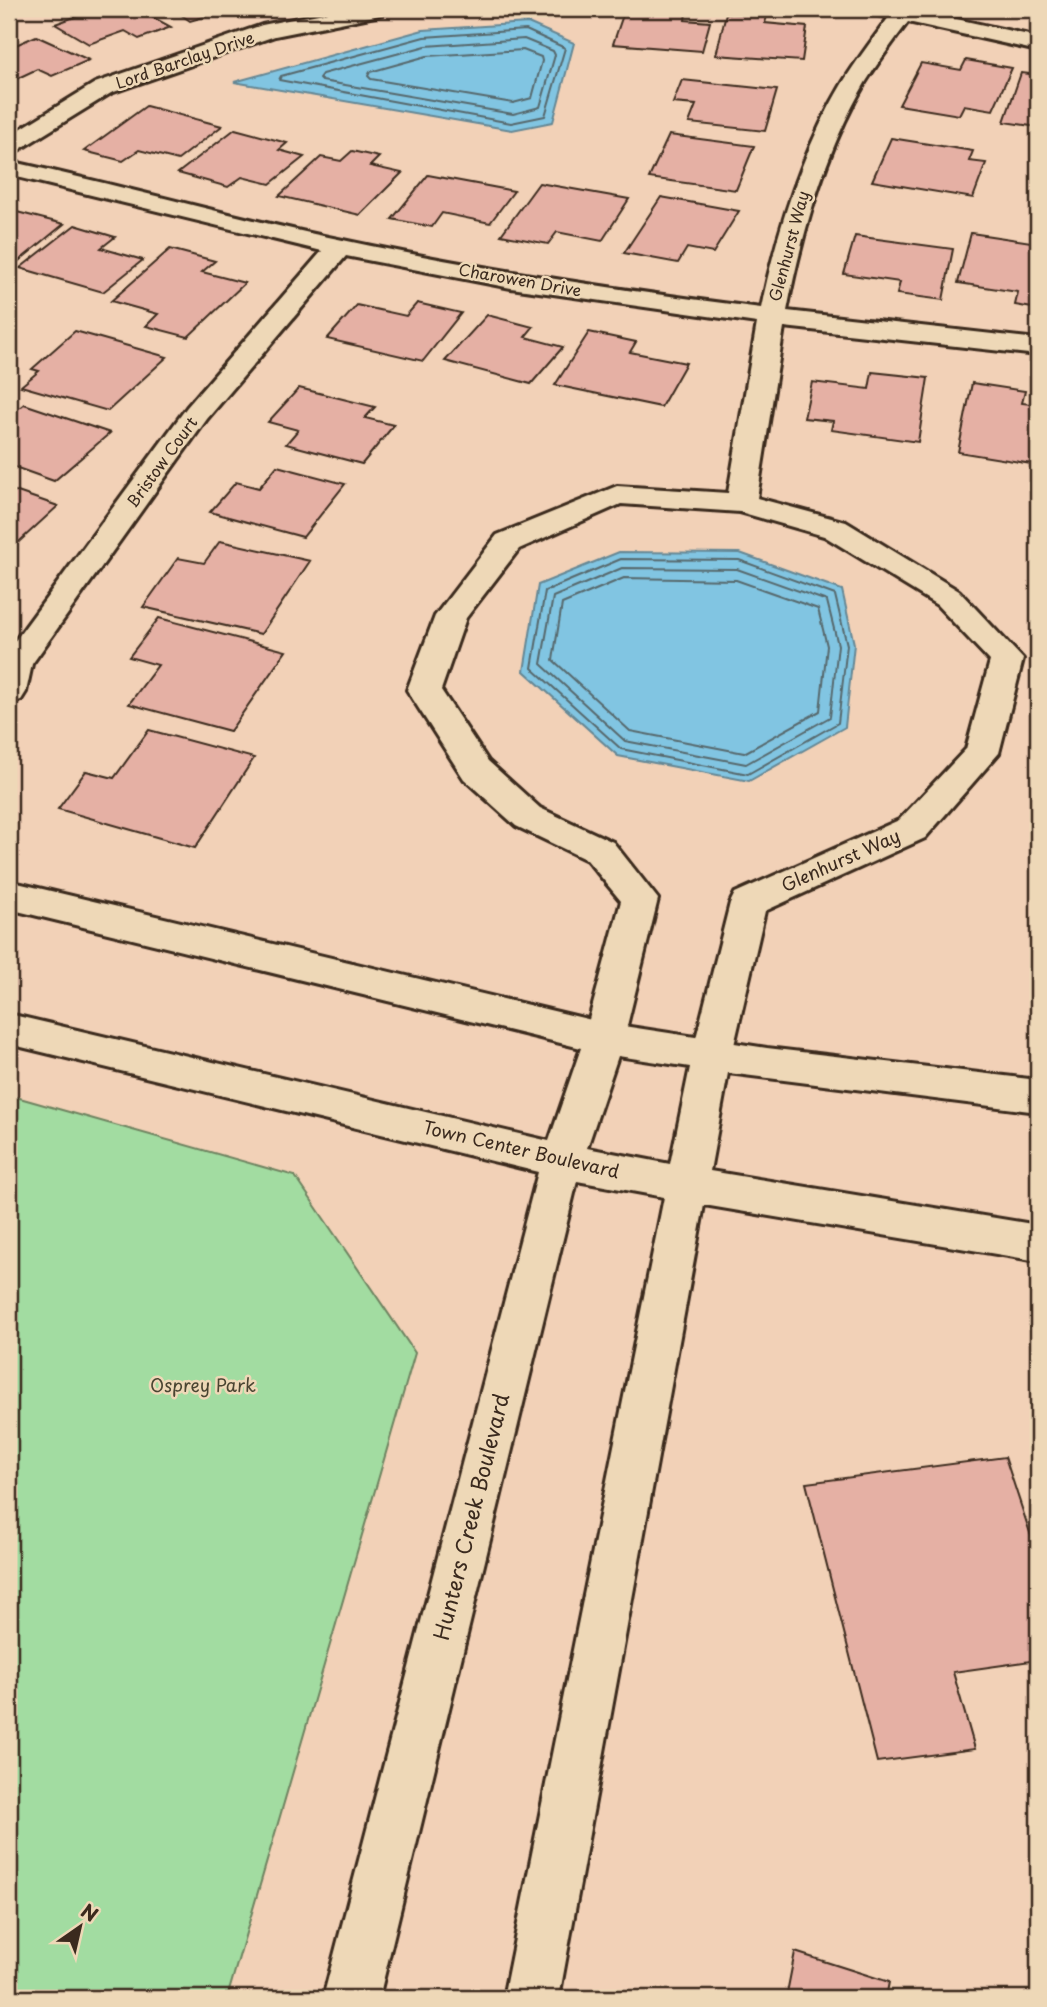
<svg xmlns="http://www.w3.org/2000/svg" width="1047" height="2007" font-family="'Playpen Sans',sans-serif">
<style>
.green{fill:#a2dca1;stroke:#6e8360;stroke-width:2}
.water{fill:#81c5e2;stroke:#658794;stroke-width:2}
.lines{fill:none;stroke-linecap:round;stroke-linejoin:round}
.shore{stroke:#57686c;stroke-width:2}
.building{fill:#e5b0a4;stroke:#3b2a1e;stroke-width:2}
.minor-casing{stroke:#3b2a1e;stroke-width:6}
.tertiary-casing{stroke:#3b2a1e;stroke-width:6}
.minor{fill:#eed8b7;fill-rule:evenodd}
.tertiary{fill:#eed8b7;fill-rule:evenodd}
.labels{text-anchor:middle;stroke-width:5;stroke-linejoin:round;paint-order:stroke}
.far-street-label{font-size:16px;fill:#3b2a1e;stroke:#eed8b7}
.street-label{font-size:18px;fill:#3b2a1e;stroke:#eed8b7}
.park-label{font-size:18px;fill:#4a4532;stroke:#eed8b7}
.near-street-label{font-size:21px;fill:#3b2a1e;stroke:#eed8b7}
</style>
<rect width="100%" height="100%" fill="#f2d1b7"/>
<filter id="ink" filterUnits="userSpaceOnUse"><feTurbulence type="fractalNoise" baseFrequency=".0143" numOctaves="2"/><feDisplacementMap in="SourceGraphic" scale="14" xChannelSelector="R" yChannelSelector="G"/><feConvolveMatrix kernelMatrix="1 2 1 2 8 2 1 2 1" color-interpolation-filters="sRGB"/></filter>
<g filter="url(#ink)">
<polygon class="green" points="9,1095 295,1176 415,1353 227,1998 9,1998"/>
<g class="water">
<polygon points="528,23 574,43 553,122 512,130 234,82 423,30"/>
<polygon points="619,552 740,553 842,590 854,644 845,727 749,781 618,756 524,671 538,585"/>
</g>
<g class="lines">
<g class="shore">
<polygon points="526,30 565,48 545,116 511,123 279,80 281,76 424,37"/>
<polygon points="524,39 553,51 555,55 540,107 513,114 322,81 319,78 322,74 426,46"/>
<polygon points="523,50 541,57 542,61 532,98 513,103 371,79 368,76 370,72 427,56"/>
<polygon points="621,559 739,560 835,595 847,645 838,723 748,774 621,749 532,668 545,591"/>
<polygon points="622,568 737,569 827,601 838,645 830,717 746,764 625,741 541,664 553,597"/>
<polygon points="624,578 736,580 818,609 827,646 820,711 744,753 630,731 553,660 562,604"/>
</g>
</g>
<g class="building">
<polygon points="97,9 138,9 171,27 139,39 125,31 89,44 55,24"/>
<polygon points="173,9 231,9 190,21"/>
<polygon points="625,9 686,13 685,20 710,22 702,51 613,44"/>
<polygon points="726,13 767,16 765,23 807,27 802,61 716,55"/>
<polygon points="36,36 89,60 52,76 37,69 16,79 9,75 9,48"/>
<polygon points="966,60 1012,68 993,110 964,105 959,115 899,105 921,63 961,70"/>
<polygon points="1021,73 1038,75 1038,127 1004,122"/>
<polygon points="682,80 777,90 765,131 689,123 696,105 673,103"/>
<polygon points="146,106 222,126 178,160 139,150 123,161 84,151"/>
<polygon points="235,129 287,143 279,150 304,157 270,184 242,177 228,187 178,173"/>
<polygon points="669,135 754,146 736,190 649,178"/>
<polygon points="891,138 973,151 969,161 986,163 973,198 872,181"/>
<polygon points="352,151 379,157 370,166 402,173 360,215 279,196 321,157 341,161"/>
<polygon points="428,175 514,191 490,223 442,213 432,227 392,219"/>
<polygon points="539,183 629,199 602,241 557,232 548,244 501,235"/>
<polygon points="661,197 739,211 713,253 687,248 678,263 624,253"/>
<polygon points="9,210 64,224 9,269"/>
<polygon points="75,225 115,237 101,248 143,260 103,292 20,268"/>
<polygon points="971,233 1038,243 1038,309 1015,305 1018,292 958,283"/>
<polygon points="855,236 953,249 943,300 897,294 900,282 844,274"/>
<polygon points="170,249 215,261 202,272 245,283 188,337 146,326 158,314 111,301"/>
<polygon points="417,303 461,313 423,361 327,339 357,305 406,316"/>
<polygon points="487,315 533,327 525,337 563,347 531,384 445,361"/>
<polygon points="75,331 167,357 108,411 21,386 39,371 32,369"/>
<polygon points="589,332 636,342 630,352 686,363 661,407 555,385"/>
<polygon points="872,372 928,378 918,442 831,430 833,421 804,418 812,382 869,389"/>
<polygon points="972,383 1025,391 1022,403 1038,405 1038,465 958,452"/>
<polygon points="299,388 375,407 365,418 394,425 362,464 286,444 298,430 268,422"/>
<polygon points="24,404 110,433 54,481 9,465 9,416"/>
<polygon points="277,466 345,484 303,537 210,512 236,482 259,488"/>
<polygon points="9,489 58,506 9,551"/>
<polygon points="220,541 310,561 261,634 143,607 178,558 204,563"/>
<polygon points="159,618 286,651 230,731 129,704 158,665 129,657"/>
<polygon points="149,730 254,758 195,848 58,809 86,771 114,778"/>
<polygon points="1005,1457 1038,1557 1038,1660 953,1672 975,1749 877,1762 806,1483"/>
<polygon points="795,1952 889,1982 886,1998 786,1998"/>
</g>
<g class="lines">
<defs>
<g id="minor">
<polygon points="344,9 386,9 383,14 375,16 275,36 111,93 17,151 9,153 9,136 95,83 262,25"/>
<path d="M869,9h42l127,28v14l-130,-29c-15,20 -30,40 -43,61 -40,69 -63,150 -78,228l251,28v16l-254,-28 -27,171 89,24 113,69 64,68 -24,94 -74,85 -160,73 -33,143 -6,11 -14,5 -14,-5 -6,-11 38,-151 5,-10 164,-73 67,-71 24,-88 -53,-56 -113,-69 -84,-24 -119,-8 -102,45 -53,69 -25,72 47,71 52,47 73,34 45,57 -34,139 -6,11 -14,4 -14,-4 -6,-11 37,-137 -34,-41 -71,-34 -52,-47 -57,-89 28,-74 62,-81 120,-49 111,7 29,-170 -246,-35 -165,-32 -139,163 -175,245 -6,28 -5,8 -12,3v-54l178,-242 135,-156 -313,-76v-14c110,24 219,55 329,78 140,30 281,51 423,69 16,-77 41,-157 81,-224 14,-23 31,-45 47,-67l-17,-3z"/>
</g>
<path id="tertiary" d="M9,881l595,142 163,25 271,32v32l-310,-39 -18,98 328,54v36l-334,-56 -145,793h-56l161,-801 -87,-16 -198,817h-56l215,-826 -529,-128v-30l540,127 32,-93 -572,-139zM618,1056l72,11 -20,97 -83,-16z"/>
</defs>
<use href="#minor" class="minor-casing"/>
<use href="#tertiary" class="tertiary-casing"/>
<use href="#minor" class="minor"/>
<use href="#tertiary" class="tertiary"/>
</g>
</g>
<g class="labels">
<g class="far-street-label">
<text transform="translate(185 60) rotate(-19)" y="6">Lord Barclay Drive</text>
<text transform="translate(789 246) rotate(-75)" y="6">Glenhurst Way</text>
<text transform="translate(520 280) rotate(10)" y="6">Charowen Drive</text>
<text transform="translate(162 462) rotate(-54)" y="6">Bristow Court</text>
</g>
<g class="street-label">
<text transform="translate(841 861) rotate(-24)" y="6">Glenhurst Way</text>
<text transform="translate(521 1150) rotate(13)" y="6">Town Center Boulevard</text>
</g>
<g class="park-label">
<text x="203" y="1392">Osprey Park</text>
</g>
<g class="near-street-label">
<text transform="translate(472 1517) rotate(-76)" y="7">Hunters Creek Boulevard</text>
</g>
</g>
<rect width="1047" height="2007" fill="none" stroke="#eed8b7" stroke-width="35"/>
<rect x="18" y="18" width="1012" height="1972" fill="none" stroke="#3b2a1e" stroke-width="2.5" filter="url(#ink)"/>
<g transform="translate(80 1927) rotate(34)" stroke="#eed8b7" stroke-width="5" paint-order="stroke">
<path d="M0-5L12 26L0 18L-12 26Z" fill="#3b2a1e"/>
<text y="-10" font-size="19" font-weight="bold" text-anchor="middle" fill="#3b2a1e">N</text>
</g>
</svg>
